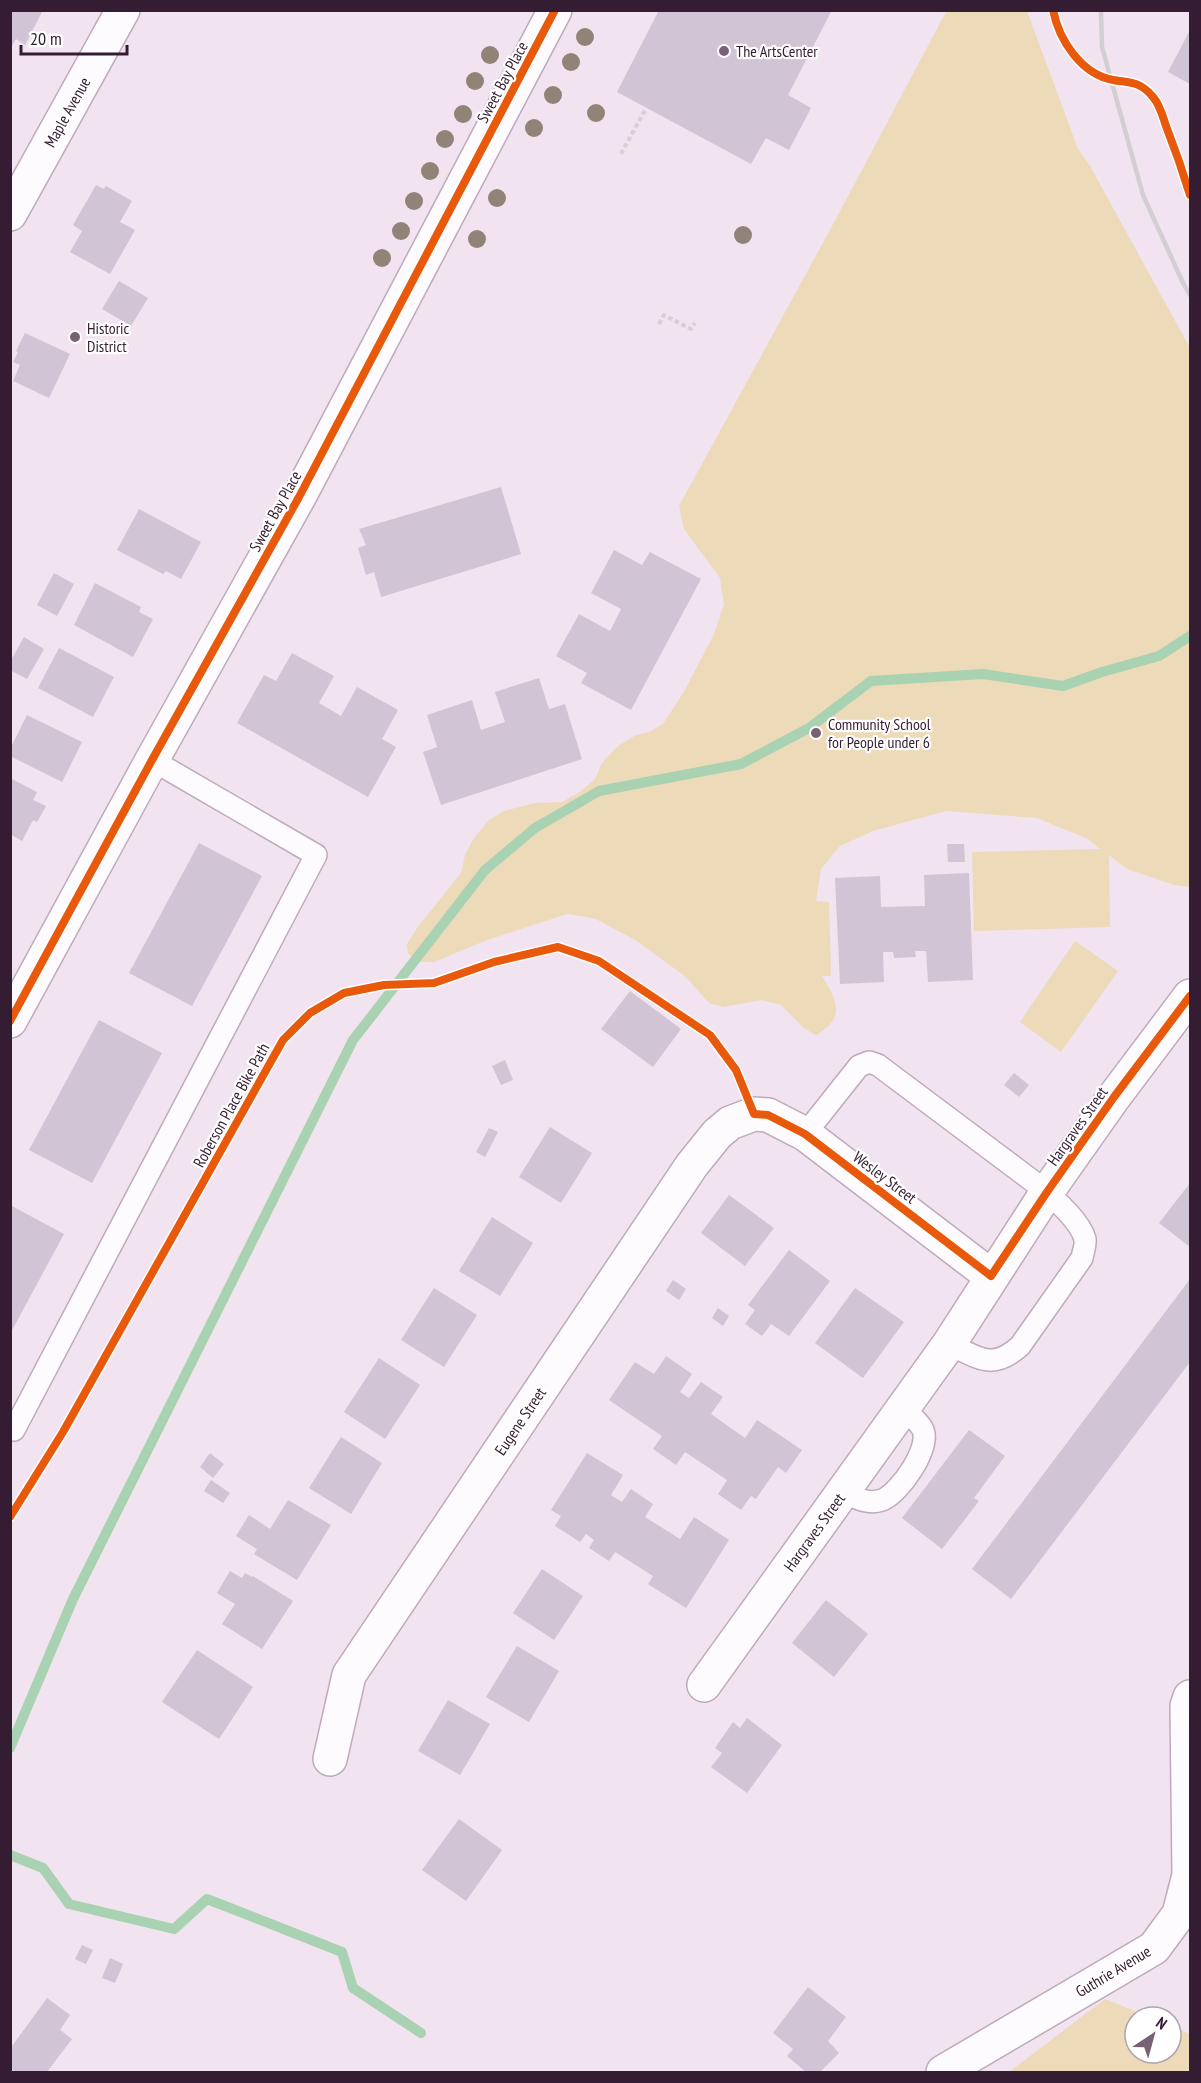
<svg xmlns="http://www.w3.org/2000/svg" width="1201" height="2083" font-family="'PT Sans Narrow',sans-serif">
<style>
.green{fill:#eddab9}
.lines{fill:none;stroke-linecap:round;stroke-linejoin:round}
.stream{stroke:#a8d2b2;stroke-width:10}
.building{fill:#d1c4d5}
.service-casing{stroke:#bdabbb;stroke-width:24}
.minor-casing{stroke:#bdabbb;stroke-width:36}
.path{stroke:#d6d0d5;stroke-width:4;stroke-dasharray:4.5 3;stroke-linecap:butt}
.service{stroke:#fdfbfd;stroke-width:21}
.minor{stroke:#fdfbfd;stroke-width:33}
.rail{stroke:#d3ced2;stroke-width:4.5}
.cycleway-casing{stroke:#fff;stroke-width:11}
.cycleway{stroke:#e8590c;stroke-width:8}
.tree{fill:#908377}
.poi-dot{fill:#766274;stroke:#fff;stroke-width:2}
.labels{text-anchor:middle;stroke-width:4.5;stroke-linejoin:round;paint-order:stroke}
.poi-label{font-size:16px;fill:#341c32;stroke:#fff;text-anchor:start}
.street-label{font-size:16px;fill:#341c32;stroke:#fff}
</style>
<rect width="100%" height="100%" fill="#f1e3ef"/>
<g class="green">
<path d="M947,10l80,1 51,138 12,17 100,182v539l-16,-2 -47,-16 -18,-14 1,72 -136,4 -2,-79 128,-3 -12,-10 -51,-21 -91,-7 -73,20 -33,15 -19,23 -5,32 13,1 2,74h-9c15,24 24,42 -6,59l-11,-6 -24,-24 -19,-5 -39,7 -14,-4 -23,-26 -49,-36 -41,-22 -15,-3 -14,-2 -80,26 -53,22h-13l-13,-8 -1,-10 10,-16 44,-55 4,-18 9,-17 15,-18 15,-9 31,-8 27,-1 18,-10 15,-13 7,-16 16,-17 18,-11 13,-3 14,-8 22,-34 29,-56 10,-30 -4,-26 -36,-49 -5,-23 151,-276z"/>
<polygon points="1075,941 1118,971 1061,1052 1020,1022"/>
<polygon points="1105,1999 1150,2017 1135,2017 1135,2053 1171,2053 1171,2026 1190,2034 1190,2072 1009,2072"/>
</g>
<g class="lines">
<g class="stream">
<polyline points="10,1748 73,1599 353,1040 485,870 535,828 599,791 741,764 809,728 871,681 983,674 1063,686 1102,672 1159,656 1190,636"/>
<polyline points="10,1855 43,1868 69,1904 174,1929 207,1899 342,1952 353,1988 421,2033"/>
</g>
</g>
<g class="building">
<polygon points="10,10 43,10 25,45 16,39 12,46 10,45"/>
<polygon points="659,10 832,10 788,95 811,108 789,150 766,138 751,164 617,92"/>
<polygon points="1190,30 1190,84 1168,72"/>
<polygon points="96,185 104,189 106,186 132,201 120,222 135,230 110,274 70,252 82,231 73,225"/>
<polygon points="119,281 148,298 131,326 102,309"/>
<polygon points="25,333 70,354 49,398 13,381 20,365 13,362 18,352 16,351"/>
<polygon points="501,487 521,554 381,597 374,572 366,575 358,548 366,545 359,529"/>
<polygon points="139,509 201,542 181,579 166,571 163,574 117,550"/>
<polygon points="614,550 642,565 650,552 701,579 631,710 581,683 587,673 556,656 579,614 610,631 621,609 591,593"/>
<polygon points="54,573 74,584 57,616 37,605"/>
<polygon points="95,583 141,607 139,612 153,619 133,657 74,625"/>
<polygon points="24,637 44,649 27,679 10,670 10,662"/>
<polygon points="59,648 114,677 93,717 38,688"/>
<polygon points="292,653 334,676 319,703 341,716 357,687 398,710 382,739 396,747 368,797 237,723 264,675 276,681"/>
<polygon points="539,678 549,709 565,704 582,759 441,805 423,752 437,747 427,715 472,700 481,730 505,722 495,692"/>
<polygon points="27,715 82,742 62,782 10,756 10,749"/>
<polygon points="10,778 37,792 33,800 46,806 37,822 33,820 22,841 10,834"/>
<polygon points="199,843 262,876 192,1006 129,973"/>
<polygon points="947,844 964,844 965,862 948,862"/>
<polygon points="969,873 973,980 928,982 926,951 915,951 916,957 894,958 893,952 883,952 884,982 840,984 835,878 880,876 881,907 925,906 924,875"/>
<polygon points="630,991 681,1029 653,1067 601,1029"/>
<polygon points="99,1020 162,1053 92,1183 29,1150"/>
<polygon points="505,1060 513,1080 501,1085 492,1066"/>
<polygon points="1014,1073 1029,1085 1019,1097 1004,1085"/>
<polygon points="550,1127 592,1153 561,1203 519,1177"/>
<polygon points="489,1128 498,1132 485,1157 476,1152"/>
<polygon points="1190,1183 1190,1247 1159,1223"/>
<polygon points="729,1195 774,1228 745,1266 701,1233"/>
<polygon points="10,1205 64,1234 10,1334"/>
<polygon points="492,1217 533,1243 500,1296 459,1271"/>
<polygon points="789,1250 830,1281 789,1336 771,1324 762,1336 745,1324 755,1310 748,1305"/>
<polygon points="1190,1279 1190,1362 1011,1599 972,1569"/>
<polygon points="673,1280 686,1289 679,1300 666,1291"/>
<polygon points="434,1288 477,1315 444,1367 401,1340"/>
<polygon points="855,1288 904,1322 863,1378 815,1343"/>
<polygon points="718,1308 729,1316 723,1326 712,1318"/>
<polygon points="666,1356 692,1374 680,1392 689,1398 701,1382 723,1397 711,1414 745,1438 757,1420 802,1450 786,1473 778,1467 756,1499 751,1496 741,1510 718,1494 727,1480 685,1452 676,1465 653,1449 662,1436 609,1400 635,1362 654,1374"/>
<polygon points="379,1358 420,1385 385,1439 344,1412"/>
<polygon points="969,1430 1005,1456 974,1498 979,1501 942,1549 902,1518"/>
<polygon points="341,1437 382,1463 351,1514 309,1488"/>
<polygon points="210,1453 224,1464 213,1478 200,1467"/>
<polygon points="587,1453 623,1475 611,1495 622,1502 631,1489 653,1504 645,1517 680,1539 694,1517 729,1540 686,1608 648,1584 653,1576 615,1552 609,1561 589,1548 594,1540 586,1534 580,1542 555,1526 561,1516 551,1510"/>
<polygon points="211,1480 230,1493 223,1503 204,1491"/>
<polygon points="288,1500 331,1525 297,1580 254,1554 257,1549 236,1536 249,1515 270,1529"/>
<polygon points="542,1569 583,1596 554,1640 513,1613"/>
<polygon points="230,1571 242,1578 245,1573 252,1577 253,1576 293,1601 262,1649 222,1624 235,1604 217,1593"/>
<polygon points="826,1600 868,1634 834,1677 792,1643"/>
<polygon points="517,1646 559,1671 529,1722 486,1697"/>
<polygon points="197,1650 253,1687 219,1739 162,1702"/>
<polygon points="448,1700 490,1724 460,1775 418,1751"/>
<polygon points="747,1718 782,1745 747,1793 711,1767 722,1753 715,1748 733,1722 740,1728"/>
<polygon points="459,1819 502,1850 466,1901 422,1870"/>
<polygon points="82,1945 93,1950 86,1964 75,1959"/>
<polygon points="110,1958 123,1964 115,1983 102,1978"/>
<polygon points="808,1987 846,2017 828,2041 839,2053 820,2072 806,2072 787,2056 793,2049 773,2033"/>
<polygon points="47,1998 70,2015 60,2030 72,2039 47,2072 15,2072 10,2067 10,2049"/>
</g>
<g class="lines">
<defs>
<g id="service">
<path d="M805,1134l54,-68 10,-4 9,3 152,114c17,13 49,39 55,60 1,6 -2,13 -3,19l-62,88c-28,25 -41,12 -71,-2"/>
<polyline points="10,1428 14,1430 316,855 152,760"/>
<path d="M843,1492c13,6 25,13 39,8 17,-6 51,-54 40,-72 -4,-7 -13,-14 -19,-20"/>
</g>
<g id="minor">
<polyline points="10,214 123,10"/>
<polyline points="10,1021 152,760 299,497 555,10"/>
<polyline points="704,1685 949,1344 1047,1192 1114,1097 1190,996"/>
<polyline points="330,1759 349,1675 692,1165 717,1134 730,1123 754,1114 768,1115 805,1134 991,1276"/>
<polyline points="943,2072 1154,1948 1179,1914 1189,1875 1187,1706 1190,1697"/>
</g>
</defs>
<use href="#service" class="service-casing"/>
<use href="#minor" class="minor-casing"/>
<g class="path">
<polyline points="621,154 646,108"/>
<polyline points="659,324 664,315 691,329 695,323"/>
</g>
<use href="#service" class="service"/>
<use href="#minor" class="minor"/>
<polyline class="rail" points="1101,10 1102,47 1143,195 1183,283 1190,295"/>
<defs>
<g id="cycleway">
<path d="M1053,10c6,30 28,64 60,70 17,3 27,1 40,17 7,8 10,20 13,29 9,23 17,46 24,69"/>
<polyline points="10,1021 152,760 299,497 555,10"/>
<polyline points="10,1517 63,1432 283,1040 310,1013 344,993 384,985 434,983 494,962 558,947 599,961 710,1035 736,1070 754,1114 768,1115 805,1134 991,1276 1047,1192 1114,1097 1190,996"/>
</g>
</defs>
<use href="#cycleway" class="cycleway-casing"/>
<use href="#cycleway" class="cycleway"/>
</g>
<g class="tree">
<circle cx="585" cy="37" r="9"/>
<circle cx="490" cy="55" r="9"/>
<circle cx="571" cy="62" r="9"/>
<circle cx="475" cy="81" r="9"/>
<circle cx="553" cy="95" r="9"/>
<circle cx="596" cy="113" r="9"/>
<circle cx="463" cy="114" r="9"/>
<circle cx="534" cy="128" r="9"/>
<circle cx="445" cy="139" r="9"/>
<circle cx="430" cy="171" r="9"/>
<circle cx="497" cy="198" r="9"/>
<circle cx="414" cy="201" r="9"/>
<circle cx="401" cy="231" r="9"/>
<circle cx="743" cy="235" r="9"/>
<circle cx="477" cy="239" r="9"/>
<circle cx="382" cy="258" r="9"/>
</g>
<g class="poi-dot">
<circle cx="724" cy="51" r="6"/>
<circle cx="75" cy="337" r="6"/>
<circle cx="816" cy="733" r="6"/>
</g>
<g class="labels">
<g class="poi-label">
<text x="736" y="57">The ArtsCenter</text>
<text x="87" y="334">Historic<tspan x="87" dy="18">District</tspan></text>
<text x="828" y="730">Community School<tspan x="828" dy="18">for People under 6</tspan></text>
</g>
<g class="street-label">
<text transform="translate(502 82) rotate(-62)" y="6">Sweet Bay Place</text>
<text transform="translate(67 112) rotate(-61)" y="6">Maple Avenue</text>
<text transform="translate(275 511) rotate(-61)" y="6">Sweet Bay Place</text>
<text transform="translate(231 1105) rotate(-61)" y="6">Roberson Place Bike Path</text>
<text transform="translate(1077 1126) rotate(-55)" y="6">Hargraves Street</text>
<text transform="translate(885 1177) rotate(37)" y="6">Wesley Street</text>
<text transform="translate(520 1421) rotate(-56)" y="6">Eugene Street</text>
<text transform="translate(814 1532) rotate(-54)" y="6">Hargraves Street</text>
<text transform="translate(1113 1971) rotate(-31)" y="6">Guthrie Avenue</text>
</g>
</g>
<rect width="1201" height="2083" fill="none" stroke="#341c32" stroke-width="24"/>
<g transform="translate(1153 2035) rotate(36)"><circle r="28" fill="#ffffff" stroke="#aea4ad" stroke-width="1.5"/>
<path d="M0-4.5L10 22L0 15L-10 22Z" fill="#766274"/>
<text y="-9" font-size="16" font-weight="bold" text-anchor="middle" fill="#341c32">N</text>
</g>
<path d="M21 45v9h106v-9" fill="none" stroke="#341c32" stroke-width="3"/>
<text x="30" y="45" font-size="18" fill="#341c32" stroke="#ffffff" stroke-width="4.5" paint-order="stroke">20 m</text>
</svg>
